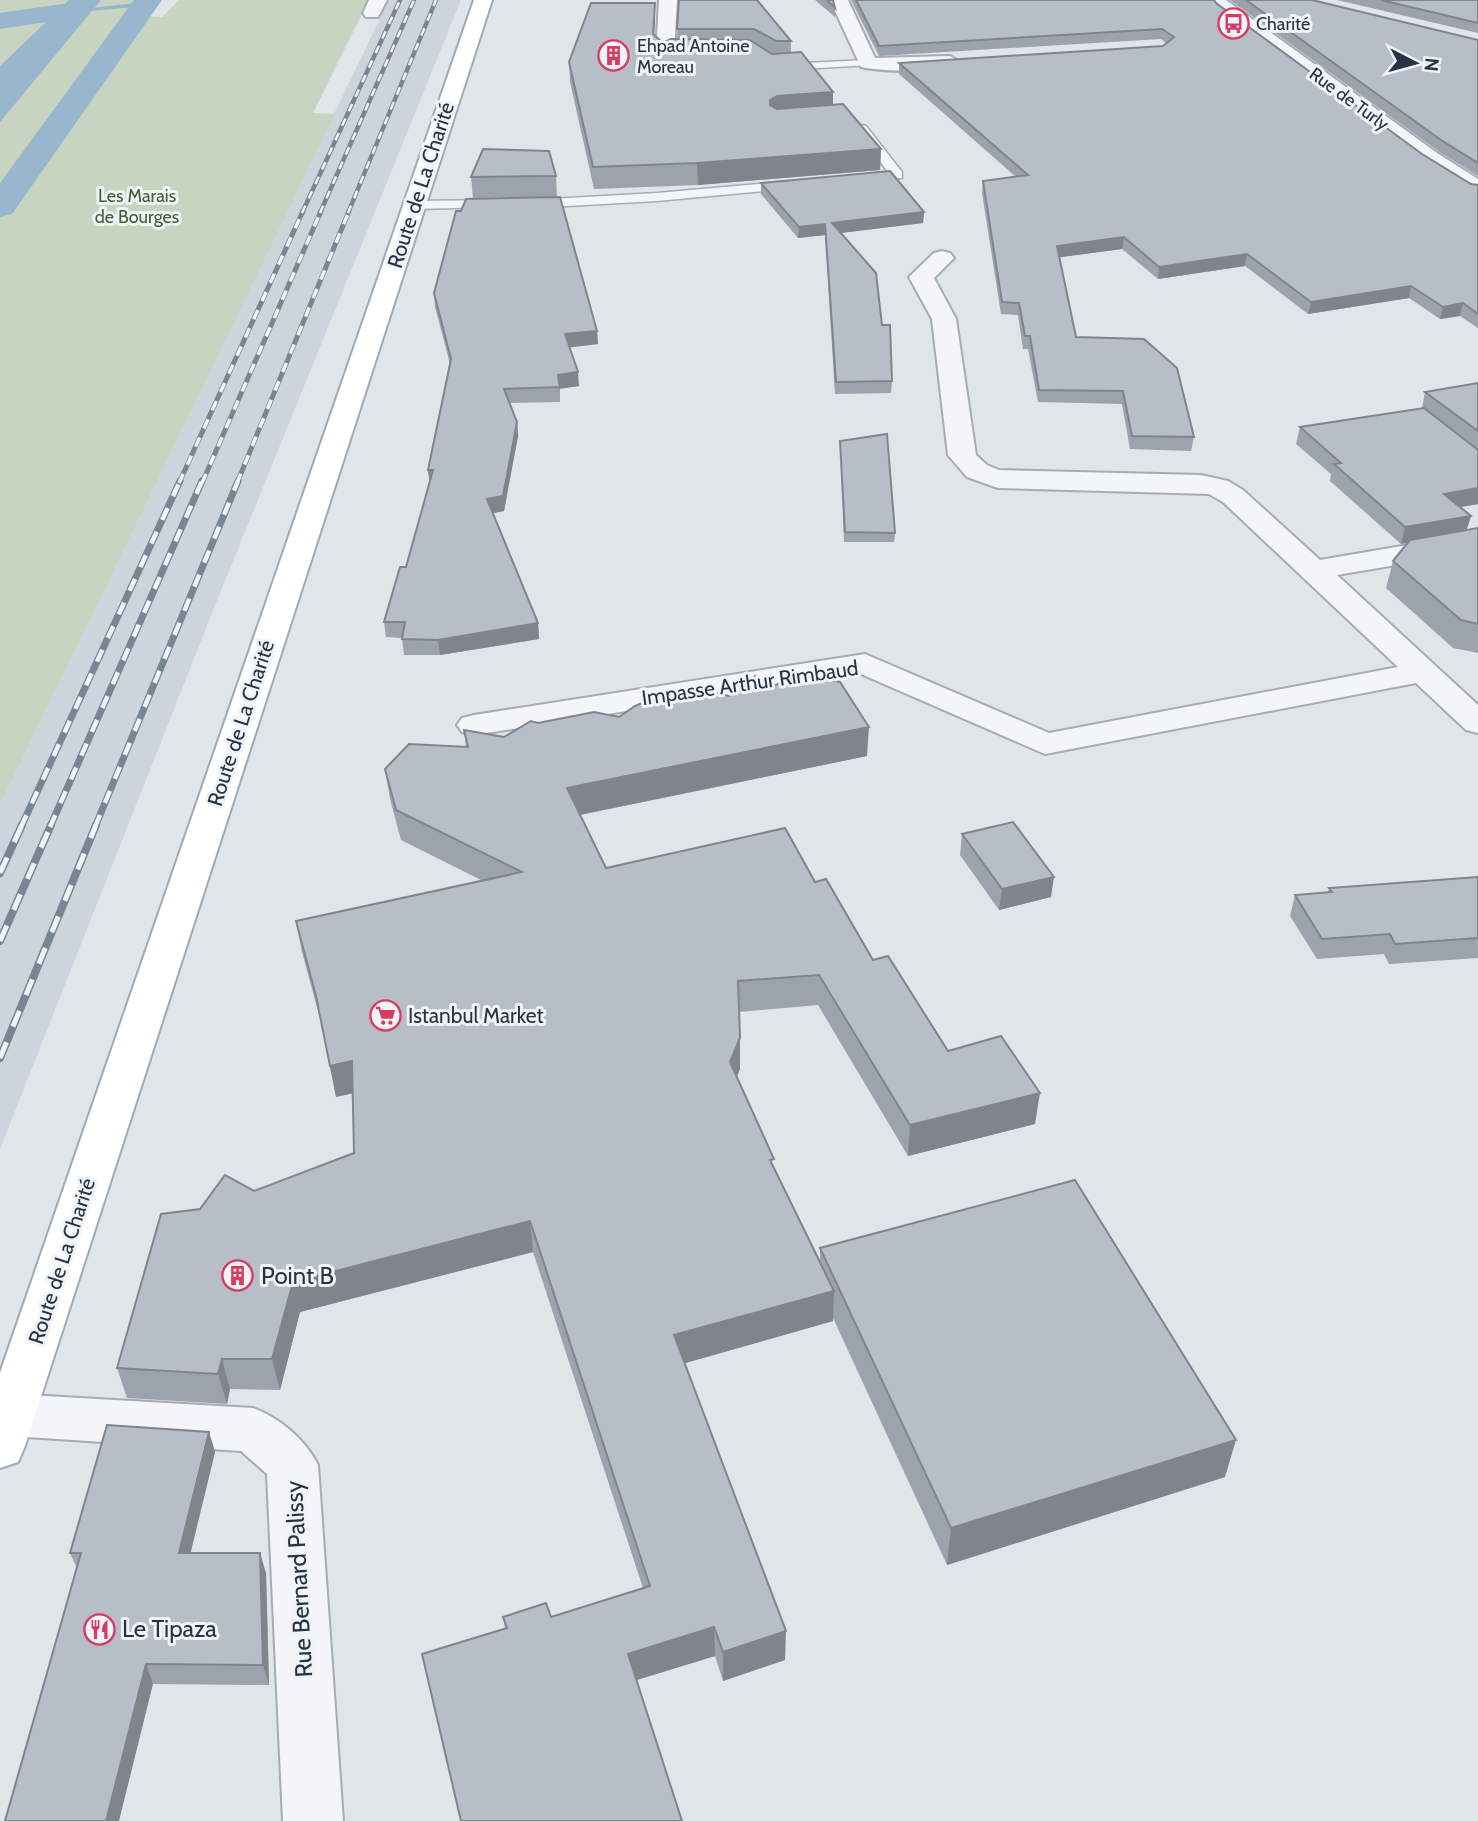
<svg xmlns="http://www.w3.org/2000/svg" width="1478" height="1821" font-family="Cabin,sans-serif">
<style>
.built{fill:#ced4dc}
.green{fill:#c7d5c0}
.water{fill:#98b6cd}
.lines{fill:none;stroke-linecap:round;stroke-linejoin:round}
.stream{fill:#98b6cd;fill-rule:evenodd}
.canal{fill:#98b6cd;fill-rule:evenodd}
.service-casing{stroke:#a5acb5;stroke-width:3}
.minor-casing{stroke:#a5acb5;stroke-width:4}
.primary-casing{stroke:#9eaab7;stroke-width:4}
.service{fill:#f3f5f8;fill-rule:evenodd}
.minor{fill:#f3f5f8;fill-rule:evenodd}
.primary{fill:#fff;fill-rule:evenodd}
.rail-far3-casing{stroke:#788595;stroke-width:4.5}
.rail-far2-casing{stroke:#788595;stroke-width:5}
.rail-far1-casing{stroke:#788595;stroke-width:7}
.rail-casing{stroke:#788595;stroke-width:8}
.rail-far3{stroke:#f0f3f7;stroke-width:2.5;stroke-dasharray:8;stroke-linecap:butt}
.rail-far2{stroke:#f0f3f7;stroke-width:3.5;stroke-dasharray:10;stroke-linecap:butt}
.rail-far1{stroke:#f0f3f7;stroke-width:4.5;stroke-dasharray:13;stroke-linecap:butt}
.rail{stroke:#f0f3f7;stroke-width:5;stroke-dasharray:17;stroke-linecap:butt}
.wall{fill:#9da3ac}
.shaded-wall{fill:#80858c}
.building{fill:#b7bec8;stroke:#80858c;stroke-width:2}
.labels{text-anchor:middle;stroke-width:6;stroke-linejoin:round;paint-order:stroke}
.far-poi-label{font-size:18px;fill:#273343;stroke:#f0f3f7;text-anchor:start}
.far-street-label{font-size:18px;fill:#273343;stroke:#f0f3f7}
.far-park-label{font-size:18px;fill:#3f6033;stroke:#f0f3f7}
.street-label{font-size:21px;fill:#273343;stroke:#f0f3f7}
.poi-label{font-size:21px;fill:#273343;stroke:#f0f3f7;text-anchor:start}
.near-poi-label{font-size:24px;fill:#273343;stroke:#f0f3f7;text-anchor:start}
.near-street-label{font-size:24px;fill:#273343;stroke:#f0f3f7}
</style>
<rect width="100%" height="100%" fill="#e0e5ea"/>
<polygon class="built" points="389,0 461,0 214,608 0,1149 0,805"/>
<polygon class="green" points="0,0 159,0 145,16 162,17 179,0 369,0 313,113 335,114 0,805"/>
<polygon class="water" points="69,0 101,0 0,122 0,66"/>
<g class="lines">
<polygon class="stream" points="146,2 149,6 76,12 72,10"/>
<g class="canal">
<polygon points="134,0 162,0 12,214 0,217 0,183"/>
<polygon points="76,2 86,4 90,10 86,16 0,29 0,13"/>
</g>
<defs>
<g id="service">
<polygon points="868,60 872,61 872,65 783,70 777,67 783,64"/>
<polygon points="862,125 866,126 902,172 902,178 859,181 859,175 888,172 856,129"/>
<polygon points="791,181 796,182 796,188 657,201 532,208 525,204 532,200 657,193"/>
<polygon points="494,200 499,201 499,207 414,209 407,205 414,201"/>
</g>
<g id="minor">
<polygon points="369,0 387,0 378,17 366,17 363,13"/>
<polygon points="659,0 677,0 674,54 665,60 656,54"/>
<path d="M830,0h18l27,58 75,-2 10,6c-11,13 -81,9 -99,5z"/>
<polygon points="1208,0 1226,0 1437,153 1478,179 1478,195 1470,193 1421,163 1216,11"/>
<polygon points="942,251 950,253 954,258 934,278 956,319 976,455 987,465 999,470 1201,475 1228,481 1243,490 1320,560 1478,533 1478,551 1337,575 1478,705 1478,733 1466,730 1416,683 1045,754 861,674 474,735 462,732 457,725 462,718 474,715 865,654 1049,733 1398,667 1223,502 1209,494 998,488 967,477 948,455 932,319 909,277 934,253"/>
<path d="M11,1394l242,14c27,10 52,31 65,57l25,356h-60l-16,-347 -26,-23 -230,-15 -11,-4v-34z"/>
</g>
<polygon id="primary" points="474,0 492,0 25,1446 18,1462 0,1468 0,1373"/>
</defs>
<use href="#service" class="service-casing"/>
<use href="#minor" class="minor-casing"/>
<use href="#primary" class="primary-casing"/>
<use href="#service" class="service"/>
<use href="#minor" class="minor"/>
<use href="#primary" class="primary"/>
<defs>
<g id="rail-far3">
<polyline points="302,213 400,0"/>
<polyline points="320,213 414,0"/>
<polyline points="348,213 436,0"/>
</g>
<g id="rail-far2">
<polyline points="179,483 303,211"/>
<polyline points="202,483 321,211"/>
<polyline points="237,483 349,211"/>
</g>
<g id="rail-far1">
<polyline points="21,827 180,481"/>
<polyline points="50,827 202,481"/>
<polyline points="95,827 238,481"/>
</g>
<g id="rail">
<polyline points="0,873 22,825"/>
<polyline points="0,941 51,825"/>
<polyline points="0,1058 96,825"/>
</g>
</defs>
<use href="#rail-far3" class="rail-far3-casing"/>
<use href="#rail-far2" class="rail-far2-casing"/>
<use href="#rail-far1" class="rail-far1-casing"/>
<use href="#rail" class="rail-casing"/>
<use href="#rail-far3" class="rail-far3"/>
<use href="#rail-far2" class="rail-far2"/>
<use href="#rail-far1" class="rail-far1"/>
<use href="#rail" class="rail"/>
</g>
<g class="wall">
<polygon points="679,0 791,41 791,53 833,104 881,149 880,170 698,185 594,189 570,82 569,62 655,3 654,36 663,43 677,39"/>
<polygon points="815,0 833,0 835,8 835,17"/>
<polygon points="851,0 1214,0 1216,3 1422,154 1471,184 1478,185 1478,328 1460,316 1440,319 1409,298 1308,314 1245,266 1158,279 1122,249 1059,257 1076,337 1194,437 1191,451 1130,449 1122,404 1038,402 1028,349 1023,349 1018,315 1001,314 982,193 983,181 1016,177 899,74 899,63 1163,46 1166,43 1161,39 879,56"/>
<polygon points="1230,0 1312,0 1478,40 1478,176 1438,151"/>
<polygon points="1337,0 1478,0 1478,33"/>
<polygon points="556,176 557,197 473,198 471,177"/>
<polygon points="761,183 924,212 923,223 841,233 882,325 892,381 891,393 835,394 825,235 798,238 761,194"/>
<polygon points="434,293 597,331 598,344 569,347 579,386 560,388 560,402 509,403 517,422 518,436 504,511 493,513 538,623 539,639 440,655 404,655 402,638 386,637 384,622 406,567 430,483 428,470 450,364 435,307"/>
<polygon points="1478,383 1478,504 1460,507 1471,516 1466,530 1478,528 1478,653 1453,648 1386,588 1393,561 1408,542 1401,544 1330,481 1331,474 1296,444 1300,427 1422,408 1425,392"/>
<polygon points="840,441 895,533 894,542 844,542"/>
<polygon points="764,691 867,756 580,815 606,868 815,882 873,960 948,1051 1035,1124 908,1156 818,1005 739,1012 740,1069 737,1077 774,1167 820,1260 820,1248 1225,1477 947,1565 833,1318 833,1321 685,1363 785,1660 723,1681 715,1656 637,1680 682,1821 461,1821 422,1654 505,1628 503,1617 551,1617 643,1588 533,1252 300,1312 280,1390 230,1389 227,1404 127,1398 117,1368 200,1209 254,1191 354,1153 353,1093 336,1097 322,1026 302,952 296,921 483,881 401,840 390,799 385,769 466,747 464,730 504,737 538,723 619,717 729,696"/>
<polygon points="962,834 1051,897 999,910 960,855"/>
<polygon points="1478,877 1478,958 1389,964 1384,954 1317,959 1290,916 1295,895 1328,893 1329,888"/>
<polygon points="209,1432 215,1452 190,1553 266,1573 269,1685 153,1684 77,1568 70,1553"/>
</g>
<g class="shaded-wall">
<polygon points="655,3 655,22 653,54 653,34"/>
<polygon points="833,92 833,112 770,121 770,100 777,96"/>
<polygon points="881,149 880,170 698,185 697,163"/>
<polygon points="924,212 923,223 832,234 832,223"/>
<polygon points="825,224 825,235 798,238 799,227"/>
<polygon points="1124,237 1122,249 1055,258 1057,246"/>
<polygon points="1247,254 1245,266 1158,279 1159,267"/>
<polygon points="1411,286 1409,298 1308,314 1311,302"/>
<polygon points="1463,303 1460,316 1440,319 1443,307"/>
<polygon points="597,331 598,344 565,348 565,334"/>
<polygon points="578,372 579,386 559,389 558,375"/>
<polygon points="517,422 518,436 504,511 488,514 487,499"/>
<polygon points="428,470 433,470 430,485"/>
<polygon points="1478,488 1478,504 1440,511 1444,494"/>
<polygon points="1471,516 1466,532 1401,544 1405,527"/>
<polygon points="538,623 539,639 440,655 438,640"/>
<polygon points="869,727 867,756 569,817 567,788"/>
<polygon points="1054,877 1051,897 999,910 1002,889"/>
<polygon points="740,1038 740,1069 730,1093 730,1062"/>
<polygon points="352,1061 358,1092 336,1097 330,1066"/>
<polygon points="1040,1093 1035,1124 908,1156 910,1125"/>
<polygon points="530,1221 533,1252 300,1312 280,1390 272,1359 293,1282"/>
<polygon points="834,1291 833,1321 675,1366 674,1335"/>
<polygon points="222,1359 230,1389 227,1404 218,1374"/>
<polygon points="209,1432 215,1452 186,1572 179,1553"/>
<polygon points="1236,1440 1225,1477 947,1565 951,1528"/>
<polygon points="260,1553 266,1573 269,1685 263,1665"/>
<polygon points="714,1627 715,1656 630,1682 628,1654"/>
<polygon points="786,1631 785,1660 723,1681 723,1652"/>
<polygon points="146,1664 153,1684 119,1821 106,1821"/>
</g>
<g class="building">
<polygon points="679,0 757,0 791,41 776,41 754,29 677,29"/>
<polygon points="827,0 833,0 835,8"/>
<polygon points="856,0 1214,0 1216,3 1422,154 1471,184 1478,185 1478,314 1463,303 1443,307 1411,286 1311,302 1247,254 1159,267 1124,237 1057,246 1076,337 1144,339 1177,368 1194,437 1132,436 1123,391 1039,390 1030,336 1025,336 1019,303 1002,302 983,181 1028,175 899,63 1163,46 1174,37 1162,29 879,46"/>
<polygon points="1246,0 1312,0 1478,40 1478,163 1441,140"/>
<polygon points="1381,0 1478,0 1478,23"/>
<polygon points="591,3 655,3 653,34 663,43 671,39 750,40 772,54 801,52 833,92 777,96 770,100 770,105 777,109 843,104 881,149 697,163 593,167 569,62"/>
<polygon points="483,149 549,151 556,176 471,177"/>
<polygon points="890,171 924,212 832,223 876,273 882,325 890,325 892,381 836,382 825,224 799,227 761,183"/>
<polygon points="560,197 597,331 565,334 578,372 558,375 560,387 504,389 517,422 503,496 487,499 538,623 438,640 402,639 405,622 384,622 400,567 406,567 433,470 428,470 451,359 434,293 456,211 461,211 466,199"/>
<polygon points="1478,383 1478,431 1425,392"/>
<polygon points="1424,408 1478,450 1478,488 1444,494 1471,516 1405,527 1334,464 1341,463 1300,427"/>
<polygon points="887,434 895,533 845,532 840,441"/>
<polygon points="1478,528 1478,624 1461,620 1393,561 1410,540"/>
<polygon points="799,673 840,682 869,727 567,788 606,868 785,828 815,882 826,879 873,960 888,956 948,1051 1001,1036 1040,1093 910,1125 819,975 738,981 740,1038 730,1062 774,1159 770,1160 834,1291 674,1335 786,1631 723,1652 714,1627 628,1654 682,1821 461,1821 422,1654 507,1628 503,1617 546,1603 551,1617 650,1586 530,1221 293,1282 272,1359 222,1359 218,1374 117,1368 161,1214 200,1209 225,1175 254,1191 354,1153 352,1061 330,1066 316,996 296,921 522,872 396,810 385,769 409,744 468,747 464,730 504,737 531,721 538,723 594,712 619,717 635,706 669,692 709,691 729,696 755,676 764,691"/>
<polygon points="1013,822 1054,877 1002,889 962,834"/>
<polygon points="1478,877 1478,938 1395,944 1390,934 1322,939 1295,895 1332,892 1329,888"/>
<polygon points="1075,1180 1236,1440 951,1528 820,1248"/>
<polygon points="107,1425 209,1432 179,1553 260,1553 263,1665 146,1664 106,1821 5,1821 81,1553 70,1553"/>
</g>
<defs>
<symbol id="bus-ring" viewBox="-11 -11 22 22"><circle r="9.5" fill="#f0f3f7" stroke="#d93b60" stroke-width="1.5"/><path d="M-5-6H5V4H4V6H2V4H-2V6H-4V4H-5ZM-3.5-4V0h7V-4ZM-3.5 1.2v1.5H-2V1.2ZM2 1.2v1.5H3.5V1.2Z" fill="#d93b60"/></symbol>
<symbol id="building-ring" viewBox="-11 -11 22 22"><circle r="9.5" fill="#f0f3f7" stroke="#d93b60" stroke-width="1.5"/><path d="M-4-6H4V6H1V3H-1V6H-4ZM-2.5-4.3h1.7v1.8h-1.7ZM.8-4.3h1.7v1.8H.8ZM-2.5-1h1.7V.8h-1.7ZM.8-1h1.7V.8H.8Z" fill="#d93b60"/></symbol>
<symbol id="supermarket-ring" viewBox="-11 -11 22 22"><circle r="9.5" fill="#f0f3f7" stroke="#d93b60" stroke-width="1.5"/><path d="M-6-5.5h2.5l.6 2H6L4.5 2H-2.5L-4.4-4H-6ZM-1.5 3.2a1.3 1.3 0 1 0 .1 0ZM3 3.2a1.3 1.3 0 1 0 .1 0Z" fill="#d93b60"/></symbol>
<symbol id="restaurant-ring" viewBox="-11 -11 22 22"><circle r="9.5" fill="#f0f3f7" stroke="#d93b60" stroke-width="1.5"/><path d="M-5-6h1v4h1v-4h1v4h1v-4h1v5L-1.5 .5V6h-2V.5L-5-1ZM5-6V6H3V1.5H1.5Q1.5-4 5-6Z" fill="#d93b60"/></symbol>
</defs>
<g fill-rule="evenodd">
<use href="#bus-ring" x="1216" y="6" width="35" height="35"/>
<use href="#building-ring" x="596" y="38" width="35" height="35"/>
<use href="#supermarket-ring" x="368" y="998" width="35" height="35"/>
<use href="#building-ring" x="220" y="1258" width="35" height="35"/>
<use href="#restaurant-ring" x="82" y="1612" width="35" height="35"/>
</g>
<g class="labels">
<g class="far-poi-label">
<text x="1256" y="30">Charité</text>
<text x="637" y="52">Ehpad Antoine<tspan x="637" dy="21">Moreau</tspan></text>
</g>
<g class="far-street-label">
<text transform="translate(1349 99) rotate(36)" y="6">Rue de Turly</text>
</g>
<g class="far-park-label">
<text x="137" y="202">Les Marais<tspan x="137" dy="21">de Bourges</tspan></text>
</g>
<g class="street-label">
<text transform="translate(421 185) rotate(-72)" y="7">Route de La Charité</text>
<text transform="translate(750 683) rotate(-8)" y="7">Impasse Arthur Rimbaud</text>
<text transform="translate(241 723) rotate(-72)" y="7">Route de La Charité</text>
<text transform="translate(62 1261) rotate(-72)" y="7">Route de La Charité</text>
</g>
<g class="poi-label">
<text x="408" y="1023">Istanbul Market</text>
</g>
<g class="near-poi-label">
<text x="261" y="1284">Point B</text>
<text x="122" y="1637">Le Tipaza</text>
</g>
<g class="near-street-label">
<text transform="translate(299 1579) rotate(-93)" y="8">Rue Bernard Palissy</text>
</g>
</g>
<g transform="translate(1415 63) rotate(96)" stroke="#f0f3f7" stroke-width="5" paint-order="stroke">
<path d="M0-5L12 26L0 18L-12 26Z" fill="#273343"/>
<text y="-10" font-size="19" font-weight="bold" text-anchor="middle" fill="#273343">N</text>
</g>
</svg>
